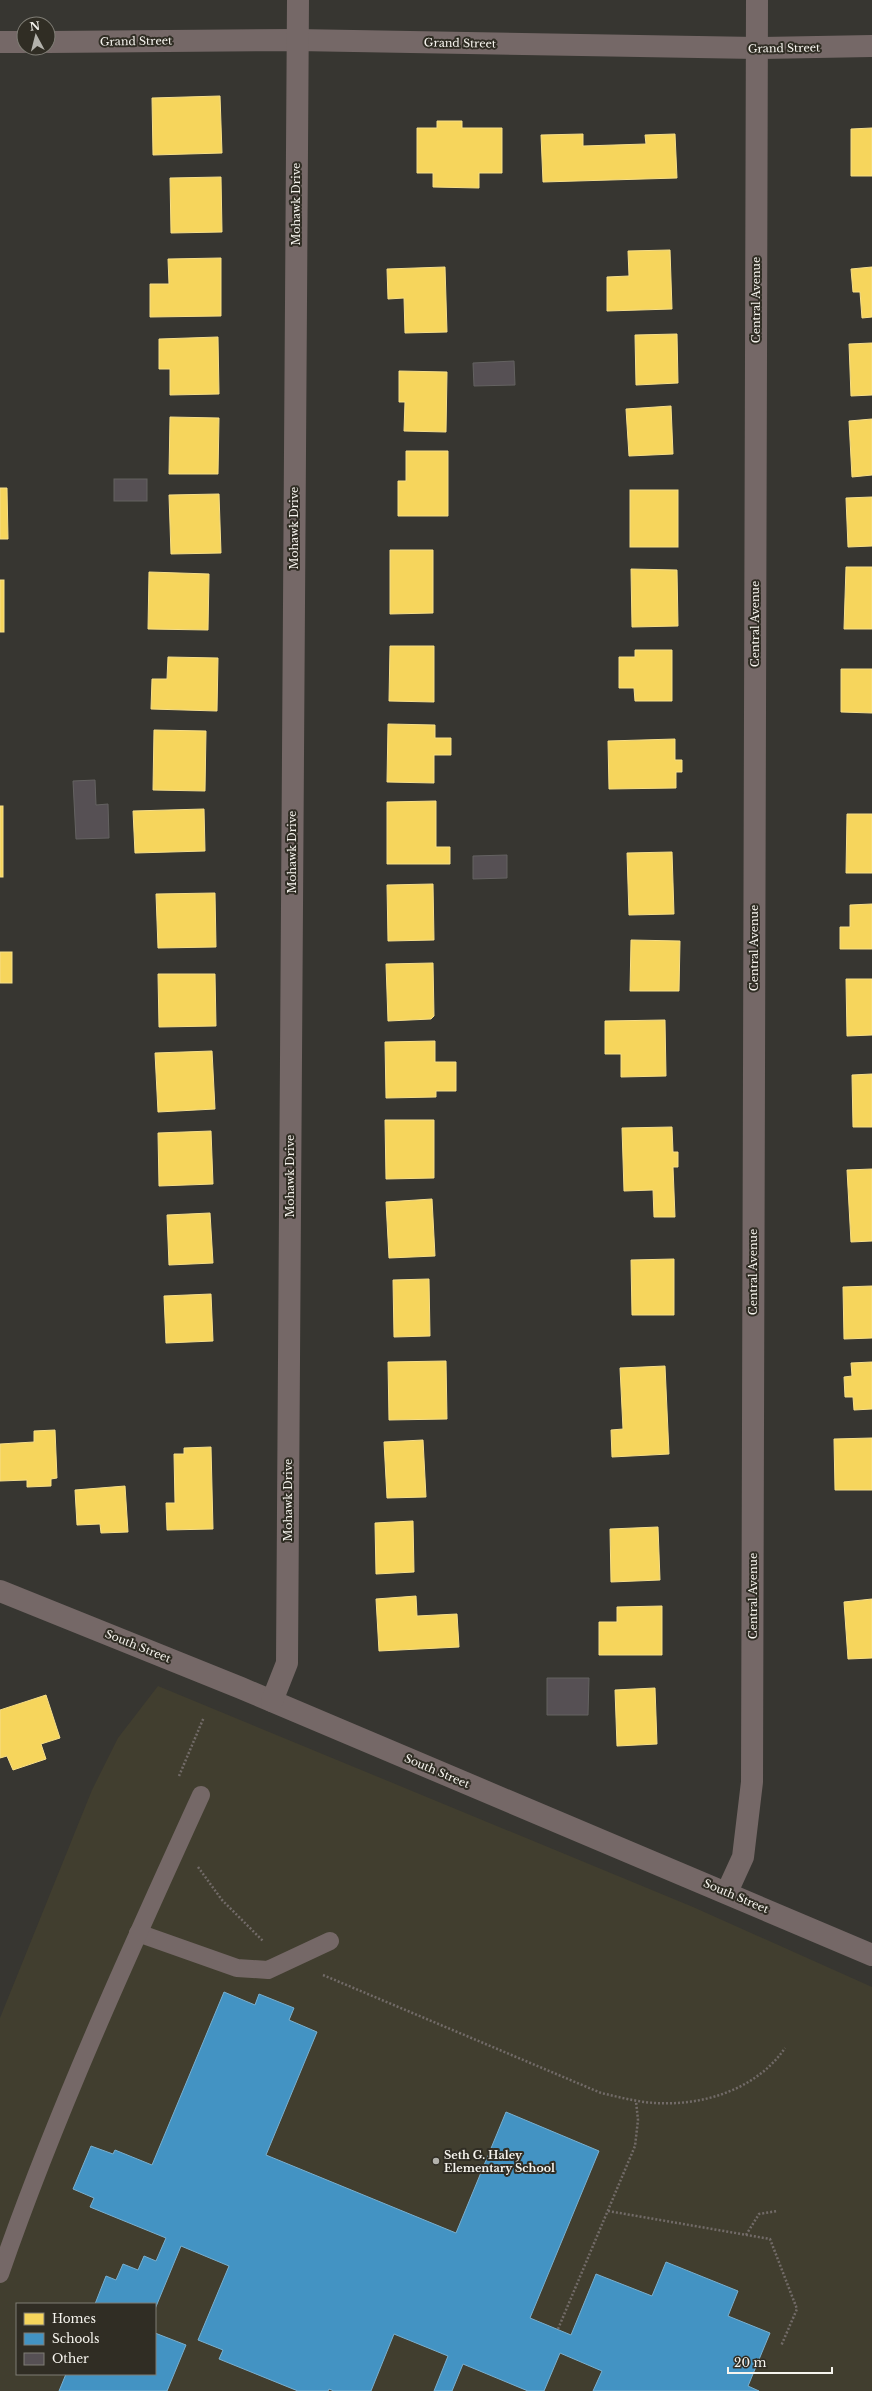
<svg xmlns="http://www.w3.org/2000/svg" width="872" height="2391" font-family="'Libre Baskerville',serif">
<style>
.built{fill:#413e2f;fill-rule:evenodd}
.homes{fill:#f6d55c;stroke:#f6de88}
.schools{fill:#4393c3;stroke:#79b0d0}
.building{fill:#565054;stroke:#646261}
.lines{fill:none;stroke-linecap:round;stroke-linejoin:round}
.path{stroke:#726b68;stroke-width:2.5;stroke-dasharray:2 2;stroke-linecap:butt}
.lane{stroke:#756867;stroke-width:18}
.street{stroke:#756867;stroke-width:22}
.poi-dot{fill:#b3b2ac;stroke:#302d24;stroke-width:1.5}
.labels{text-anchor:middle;stroke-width:4;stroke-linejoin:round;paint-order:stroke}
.street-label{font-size:11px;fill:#f6f4ee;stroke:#302d24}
.poi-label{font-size:11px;font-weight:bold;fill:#f6f4ee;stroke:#302d24;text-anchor:start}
</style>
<rect width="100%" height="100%" fill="#373631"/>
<path class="built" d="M158,1686l535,221 179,80v404h-872v-373l92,-228 26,-52zM17,2304h138v70h-138z"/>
<g class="homes">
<polygon points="220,96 222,153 153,155 152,98"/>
<polygon points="437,121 462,121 462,128 502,128 502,173 479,173 479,188 433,187 433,173 417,173 417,128 437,128"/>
<polygon points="872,128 872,176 851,176 851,129"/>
<polygon points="583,134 583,146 646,144 645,135 675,134 677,178 543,182 541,135"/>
<polygon points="221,177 222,232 171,233 170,178"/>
<polygon points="670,250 672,309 607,311 607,277 629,276 628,251"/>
<polygon points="221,258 221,316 150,317 150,284 169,284 168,259"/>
<polygon points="445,267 447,332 405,333 404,298 388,299 387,269"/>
<polygon points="872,267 872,317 862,318 860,292 853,292 851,269"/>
<polygon points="677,334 678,383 636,385 635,335"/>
<polygon points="218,337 219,394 170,395 170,369 159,369 159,339"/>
<polygon points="872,343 872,395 851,396 849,344"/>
<polygon points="399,371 447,372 446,432 404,431 405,402 399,402"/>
<polygon points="671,406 673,454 629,456 626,409"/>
<polygon points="170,417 219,418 218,474 169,474"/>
<polygon points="872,419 872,475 852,477 849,421"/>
<polygon points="406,451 448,451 448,516 398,516 398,481 406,481"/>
<polygon points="0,488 7,488 8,539 0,539"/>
<rect x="630" y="490" width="48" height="57"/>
<polygon points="219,494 221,553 171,554 169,495"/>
<polygon points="872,497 872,546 848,547 846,498"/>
<polygon points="390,550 433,550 433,613 390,614"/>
<polygon points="846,567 872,567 872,629 844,629"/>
<polygon points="631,569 677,570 678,626 632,627"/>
<polygon points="149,572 209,574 208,630 148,629"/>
<rect x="0" y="580" width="4" height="52"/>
<polygon points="390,646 434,646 434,702 389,701"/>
<polygon points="635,650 672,650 672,701 635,701 634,688 619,688 619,657 635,657"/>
<polygon points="168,657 218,658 217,711 151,709 152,679 167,679"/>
<polygon points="841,669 872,669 872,713 841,712"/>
<polygon points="388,724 435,725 435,738 451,738 451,755 434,755 434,783 387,782"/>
<polygon points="154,730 206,731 205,791 153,790"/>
<polygon points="675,739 675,760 682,760 682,772 676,772 676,788 609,789 608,741"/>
<polygon points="436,801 436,847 450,847 450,864 387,864 387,802"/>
<rect x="0" y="806" width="3" height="71"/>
<polygon points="204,809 205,851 135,853 133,811"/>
<polygon points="847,814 872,814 872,873 846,873"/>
<polygon points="672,852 674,914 629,915 627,853"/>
<polygon points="433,884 434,940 388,941 387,885"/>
<polygon points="215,893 216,947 158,948 156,894"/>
<polygon points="872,904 872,949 840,949 840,927 850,927 850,905"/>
<polygon points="631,940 680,941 679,991 630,991"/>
<rect x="0" y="952" width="12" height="31"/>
<polygon points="433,963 434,1016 431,1019 388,1021 386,964"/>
<polygon points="158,974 215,974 216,1026 159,1027"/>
<polygon points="846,979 872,979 872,1035 847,1036"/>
<polygon points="665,1020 666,1076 621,1077 621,1054 605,1054 605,1021"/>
<polygon points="435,1041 435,1062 456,1062 456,1091 436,1091 436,1097 386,1098 385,1042"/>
<polygon points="212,1051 215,1109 158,1112 155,1053"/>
<polygon points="872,1074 872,1127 853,1127 852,1075"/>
<polygon points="385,1120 434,1120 434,1178 386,1179"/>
<polygon points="672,1127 673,1152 678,1152 678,1167 673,1167 675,1217 654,1217 653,1190 624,1191 622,1128"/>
<polygon points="211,1131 213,1184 159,1186 158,1133"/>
<polygon points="872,1169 872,1241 851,1242 847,1170"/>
<polygon points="432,1199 435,1256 389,1258 386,1202"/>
<polygon points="210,1213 213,1263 169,1265 167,1215"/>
<polygon points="674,1259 674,1315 632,1315 631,1260"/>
<polygon points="429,1279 430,1336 394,1337 393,1280"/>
<polygon points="872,1286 872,1338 844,1339 843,1287"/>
<polygon points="211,1294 213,1341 166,1343 164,1296"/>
<polygon points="446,1361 447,1419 389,1420 388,1362"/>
<polygon points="872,1362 872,1409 854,1410 853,1397 845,1397 844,1377 852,1376 851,1363"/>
<polygon points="665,1366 669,1454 612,1457 611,1430 623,1429 620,1368"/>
<polygon points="55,1430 57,1478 51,1479 51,1486 27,1487 27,1480 0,1481 0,1444 34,1442 34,1431"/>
<polygon points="872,1438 872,1490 835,1490 834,1439"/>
<polygon points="423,1440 426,1497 387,1498 384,1442"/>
<polygon points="211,1447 213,1529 167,1530 166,1503 175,1503 174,1454 184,1454 184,1448"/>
<polygon points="125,1486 128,1532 101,1533 100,1524 77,1525 75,1490"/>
<polygon points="413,1521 414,1572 376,1574 375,1523"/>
<polygon points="658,1527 660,1580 611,1582 610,1529"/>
<polygon points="416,1596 417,1616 457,1614 459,1647 379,1651 376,1599"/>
<polygon points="872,1599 872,1658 848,1659 844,1602"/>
<polygon points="662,1606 662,1655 599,1655 599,1622 617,1622 617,1607"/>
<polygon points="655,1688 657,1744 617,1746 615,1690"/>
<polygon points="46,1695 60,1738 41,1744 46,1759 13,1770 7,1756 0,1758 0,1710"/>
</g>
<g class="schools">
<polygon points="224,1992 255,2005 259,1994 294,2008 289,2020 317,2032 266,2155 456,2233 506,2112 599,2151 530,2318 571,2335 596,2274 652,2296 666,2262 738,2291 728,2316 770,2333 748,2386 759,2391 593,2391 602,2371 560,2353 544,2391 528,2391 463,2364 452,2391 434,2391 448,2356 394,2334 371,2391 334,2391 329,2389 328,2391 298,2391 219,2359 223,2350 198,2340 229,2266 181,2246 155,2309 155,2304 95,2304 106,2276 116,2280 123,2264 138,2270 144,2256 156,2261 166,2238 90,2207 94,2198 73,2189 91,2146 113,2154 115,2150 152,2165"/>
<polygon points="155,2333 186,2345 167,2391 59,2391 66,2374 155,2374"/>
</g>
<g class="building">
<polygon points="514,361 515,385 474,386 473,363"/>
<rect x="114" y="479" width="33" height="22"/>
<polygon points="95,780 96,805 108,804 109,838 76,839 73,781"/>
<polygon points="507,855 507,878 473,879 473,856"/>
<polygon points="547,1678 589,1678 588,1715 547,1715"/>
</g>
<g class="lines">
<g class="path">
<polyline points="179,1776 204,1717"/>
<polyline points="198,1867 222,1900 263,1941"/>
<path d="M323,1975l278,118c18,4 36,9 54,10 49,3 102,-14 130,-55"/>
<polyline points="608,2211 770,2239 797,2309 781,2346"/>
<polyline points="746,2235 759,2214 777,2211"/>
<polyline points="558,2329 635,2146 638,2120 636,2101"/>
</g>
<g class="lane">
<polyline points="138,1933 237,1968 268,1970 330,1941"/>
<path d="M0,2274c57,-164 129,-321 201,-479"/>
</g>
<g class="street">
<polyline points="0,42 24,42"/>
<polyline points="48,42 297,40 756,48 872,46"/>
<polyline points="0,1591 241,1688 872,1955"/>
<polyline points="272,1701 287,1663 298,0"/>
<polyline points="727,1892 743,1857 752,1782 757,0"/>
</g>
</g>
<circle class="poi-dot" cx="436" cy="2161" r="4"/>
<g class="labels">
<g class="street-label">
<text transform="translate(136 41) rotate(-1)" y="4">Grand Street</text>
<text transform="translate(460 43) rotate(1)" y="4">Grand Street</text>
<text transform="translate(784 48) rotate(-1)" y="4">Grand Street</text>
<text transform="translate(296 204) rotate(-90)" y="4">Mohawk Drive</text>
<text transform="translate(756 300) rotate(-90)" y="4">Central Avenue</text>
<text transform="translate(294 528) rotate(-90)" y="4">Mohawk Drive</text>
<text transform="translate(755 624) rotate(-90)" y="4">Central Avenue</text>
<text transform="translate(292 852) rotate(-90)" y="4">Mohawk Drive</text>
<text transform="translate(754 948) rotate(-90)" y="4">Central Avenue</text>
<text transform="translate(290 1176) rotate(-90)" y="4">Mohawk Drive</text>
<text transform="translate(753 1272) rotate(-90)" y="4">Central Avenue</text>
<text transform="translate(288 1500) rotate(-90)" y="4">Mohawk Drive</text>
<text transform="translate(753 1596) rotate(-90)" y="4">Central Avenue</text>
<text transform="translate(138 1646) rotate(22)" y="4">South Street</text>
<text transform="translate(437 1771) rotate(23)" y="4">South Street</text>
<text transform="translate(736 1896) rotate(23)" y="4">South Street</text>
</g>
<g class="poi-label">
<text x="444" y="2159">Seth G. Haley<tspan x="444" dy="13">Elementary School</tspan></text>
</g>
</g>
<rect x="16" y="2303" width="140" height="72" fill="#302d24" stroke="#7f7d75"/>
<rect x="24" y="2313" width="20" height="12" fill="#f6d55c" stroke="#7f7d75"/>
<text x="52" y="2323" font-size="12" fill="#f6f4ee">Homes</text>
<rect x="24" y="2333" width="20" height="12" fill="#4393c3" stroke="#7f7d75"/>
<text x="52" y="2343" font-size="12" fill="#f6f4ee">Schools</text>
<rect x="24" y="2353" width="20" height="12" fill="#565054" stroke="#7f7d75"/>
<text x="52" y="2363" font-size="12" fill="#f6f4ee">Other</text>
<g transform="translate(36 36) rotate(353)"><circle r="19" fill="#302d24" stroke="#7f7d75"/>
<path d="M0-3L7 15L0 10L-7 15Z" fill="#b3b2ac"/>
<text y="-6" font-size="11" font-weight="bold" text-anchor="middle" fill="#f6f4ee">N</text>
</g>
<path d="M728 2367v6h104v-6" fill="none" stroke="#f6f4ee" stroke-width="2"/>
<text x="734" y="2367" font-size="12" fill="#f6f4ee" stroke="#302d24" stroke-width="3" paint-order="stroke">20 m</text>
</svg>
